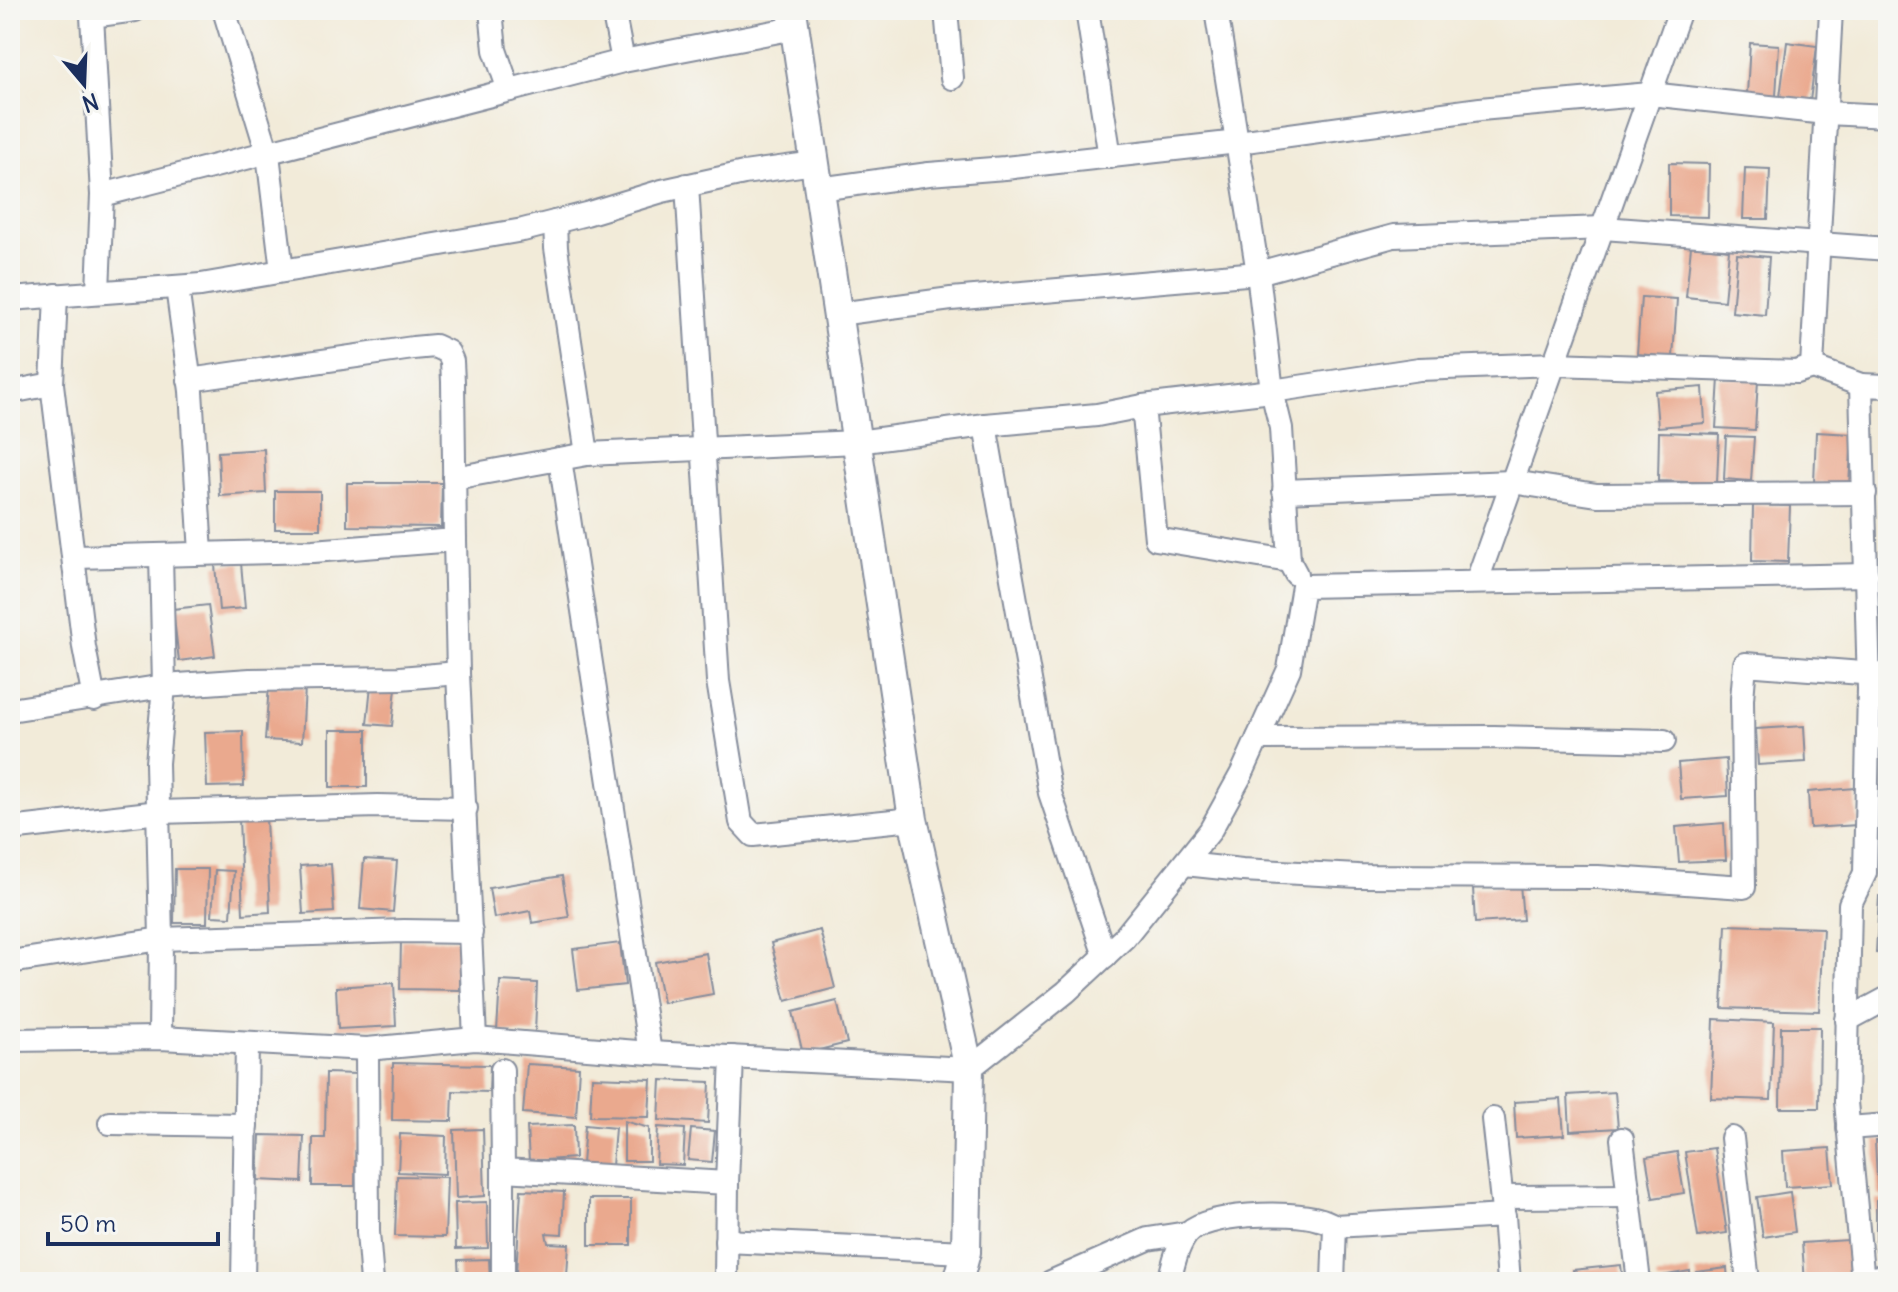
<svg xmlns="http://www.w3.org/2000/svg" width="1898" height="1292" font-family="Delius,sans-serif">
<style>
.building{fill:#eaa98e}
.lines{fill:none;stroke-linecap:round;stroke-linejoin:round}
.minor-casing{stroke:#868d9c;stroke-width:26}
.tertiary-casing{stroke:#868d9c;stroke-width:32}
.minor{stroke:#fff;stroke-width:22}
.tertiary{stroke:#fff;stroke-width:28}
</style>
<rect width="100%" height="100%" fill="#f6f6f2"/>
<filter id="ink" filterUnits="userSpaceOnUse"><feTurbulence type="fractalNoise" baseFrequency=".0125" numOctaves="2"/><feDisplacementMap in="SourceGraphic" scale="16" xChannelSelector="R" yChannelSelector="G"/><feConvolveMatrix kernelMatrix="1 2 1 2 8 2 1 2 1" color-interpolation-filters="sRGB"/></filter>
<filter id="wash" filterUnits="userSpaceOnUse"><feTurbulence type="fractalNoise" baseFrequency=".006" numOctaves="4" result="noise"/><feDisplacementMap in="SourceGraphic" scale="32" xChannelSelector="R" yChannelSelector="G"/><feGaussianBlur stdDeviation="1.8" result="paint"/><feColorMatrix in="noise" values="0 0 0 0 0 0 0 0 0 0 0 0 0 0 0 0 0 1.4 0 .05"/><feComposite in="paint" operator="in"/></filter>
<g filter="url(#wash)">
<rect width="100%" height="100%" fill="#f2ebd9"/>
<g id="blocks">
<g class="building">
<polygon points="1787,42 1817,46 1810,101 1780,97"/>
<polygon points="1750,43 1779,45 1776,96 1747,94"/>
<polygon points="1669,163 1709,164 1708,217 1669,216"/>
<polygon points="1745,168 1770,169 1768,219 1743,219"/>
<polygon points="1691,246 1729,250 1724,301 1686,297"/>
<polygon points="1737,254 1769,257 1765,315 1732,312"/>
<polygon points="1641,297 1677,299 1673,357 1637,354"/>
<polygon points="1719,378 1758,380 1755,430 1716,428"/>
<polygon points="1703,387 1705,423 1658,427 1655,391"/>
<polygon points="1659,432 1719,434 1717,483 1658,481"/>
<polygon points="1816,432 1852,434 1849,485 1814,483"/>
<polygon points="1726,436 1754,437 1751,481 1724,479"/>
<polygon points="264,449 266,493 220,496 218,452"/>
<polygon points="347,483 442,483 441,527 347,526"/>
<rect x="275" y="491" width="45" height="38"/>
<polygon points="1753,505 1790,506 1788,562 1752,561"/>
<polygon points="241,563 245,608 219,610 215,565"/>
<polygon points="208,605 215,656 179,661 173,609"/>
<polygon points="269,685 305,687 302,742 265,740"/>
<polygon points="371,685 396,688 392,726 367,724"/>
<polygon points="1804,726 1806,762 1758,765 1756,729"/>
<rect x="330" y="730" width="37" height="57"/>
<polygon points="243,731 244,786 207,787 205,732"/>
<polygon points="1726,759 1728,796 1681,799 1678,763"/>
<polygon points="1855,788 1858,825 1810,828 1808,792"/>
<polygon points="266,818 270,912 243,914 239,819"/>
<polygon points="1724,823 1726,860 1679,862 1676,827"/>
<polygon points="364,859 397,861 393,912 360,909"/>
<polygon points="331,864 334,912 303,914 300,866"/>
<polygon points="175,869 208,869 207,923 174,923"/>
<polygon points="215,870 234,871 231,917 212,916"/>
<polygon points="562,876 569,917 532,923 530,911 494,918 489,888"/>
<polygon points="1520,884 1523,920 1475,923 1473,888"/>
<polygon points="1879,896 1888,896 1888,954 1876,953"/>
<polygon points="1726,925 1823,928 1819,1011 1722,1008"/>
<polygon points="820,930 835,988 786,1001 771,943"/>
<polygon points="401,940 460,940 460,990 400,989"/>
<polygon points="620,943 625,985 578,990 573,949"/>
<polygon points="706,953 713,994 663,1003 655,962"/>
<polygon points="500,981 537,983 535,1033 497,1031"/>
<polygon points="394,983 396,1026 338,1029 336,987"/>
<polygon points="837,1001 847,1043 803,1054 793,1012"/>
<polygon points="1714,1019 1774,1022 1771,1100 1711,1098"/>
<polygon points="1781,1027 1820,1027 1819,1108 1780,1108"/>
<polygon points="393,1063 490,1065 489,1092 453,1091 452,1121 392,1120"/>
<polygon points="527,1064 579,1067 576,1117 523,1113"/>
<polygon points="326,1073 357,1074 355,1186 312,1186 313,1138 325,1138"/>
<polygon points="592,1077 651,1079 649,1117 590,1116"/>
<polygon points="661,1080 710,1082 708,1123 659,1120"/>
<polygon points="1615,1092 1618,1128 1570,1131 1568,1095"/>
<polygon points="1561,1099 1564,1135 1516,1138 1514,1102"/>
<polygon points="624,1121 649,1128 649,1161 624,1161"/>
<polygon points="574,1125 575,1158 529,1161 527,1127"/>
<polygon points="585,1125 615,1128 612,1166 582,1164"/>
<polygon points="658,1127 685,1129 683,1165 656,1164"/>
<polygon points="483,1129 485,1196 456,1198 454,1130"/>
<polygon points="691,1129 715,1131 712,1162 688,1160"/>
<polygon points="400,1134 446,1136 445,1174 398,1172"/>
<polygon points="260,1135 304,1136 302,1182 258,1180"/>
<polygon points="1875,1141 1888,1141 1888,1195 1878,1196"/>
<polygon points="1714,1148 1727,1233 1698,1237 1685,1152"/>
<polygon points="1830,1148 1833,1184 1785,1187 1783,1151"/>
<polygon points="1677,1152 1684,1193 1653,1198 1646,1157"/>
<polygon points="397,1176 447,1177 445,1237 395,1236"/>
<polygon points="521,1190 564,1192 562,1234 546,1233 548,1243 569,1244 567,1276 516,1274"/>
<polygon points="1790,1192 1795,1232 1763,1237 1757,1197"/>
<rect x="589" y="1199" width="42" height="46"/>
<polygon points="1876,1200 1888,1200 1888,1249 1876,1250"/>
<polygon points="487,1202 488,1248 456,1249 455,1203"/>
<polygon points="1848,1240 1851,1282 1805,1282 1802,1243"/>
<polygon points="489,1259 490,1282 459,1282 458,1260"/>
<polygon points="1621,1265 1623,1282 1574,1282 1573,1270"/>
<polygon points="1727,1268 1728,1282 1698,1282 1696,1272"/>
<polygon points="1690,1271 1692,1282 1657,1282 1656,1277"/>
</g>
</g>
</g>
<g filter="url(#ink)">
<use href="#blocks" fill-opacity="0" stroke="#868d9c" stroke-width="2"/>
<g class="lines">
<defs>
<g id="minor">
<polyline points="224,10 268,154 282,271"/>
<polyline points="491,10 495,50 509,90"/>
<polyline points="613,10 623,61"/>
<polyline points="946,10 952,78"/>
<polyline points="1087,10 1110,157"/>
<polyline points="1216,10 1258,273 1272,391 1281,428 1289,561 1296,574"/>
<polyline points="687,185 718,681 741,822 753,835 913,819"/>
<polyline points="819,189 929,174 1005,168 1238,142 1480,109 1650,94 1826,113 1888,116"/>
<polyline points="102,195 92,16 135,10"/>
<polyline points="555,222 556,248 587,454"/>
<polyline points="177,287 191,391 201,553"/>
<polyline points="98,291 102,195 623,61 795,28"/>
<polyline points="56,295 52,384 84,647 94,699"/>
<polyline points="10,299 201,285 523,230 586,214 662,191 744,173 815,163"/>
<polyline points="838,314 951,299 1258,273 1394,236 1603,228 1888,249"/>
<polyline points="1812,367 1831,10"/>
<polyline points="10,392 52,384"/>
<polyline points="1143,406 1272,391 1419,369 1554,364 1796,372 1812,367 1861,385"/>
<polyline points="985,425 1050,793 1105,956"/>
<polyline points="560,459 650,1053"/>
<polyline points="454,478 587,454 857,442 985,425 1097,415 1143,406 1156,539 1289,561"/>
<polyline points="1284,491 1512,482 1597,495 1865,493"/>
<polyline points="455,540 458,673 475,1039"/>
<polyline points="75,557 313,551 455,540 453,382 452,361 448,352 435,346 413,348 189,380"/>
<polyline points="1477,581 1680,10"/>
<polyline points="10,710 164,686 250,680 400,678 458,673"/>
<polyline points="1258,738 1494,737 1664,741"/>
<polyline points="10,829 159,812 378,806 466,808"/>
<polyline points="1185,864 1242,870 1358,876 1598,877 1744,887 1742,699 1745,664 1888,675"/>
<polyline points="10,962 161,939 404,931 471,932"/>
<polyline points="1847,1020 1888,998"/>
<polyline points="160,1038 161,939 157,763 164,686 161,555"/>
<polyline points="10,1040 160,1038 367,1049 475,1039 650,1053 969,1069 1066,992 1124,938 1210,831 1242,773 1289,669 1303,586 1867,575"/>
<polyline points="367,1049 368,1232 372,1282"/>
<polyline points="502,1070 503,1170 727,1183 726,1282"/>
<polyline points="1493,1119 1503,1211"/>
<polyline points="110,1123 246,1125"/>
<polyline points="1848,1128 1888,1125"/>
<polyline points="1732,1138 1748,1282"/>
<polyline points="1622,1139 1639,1282"/>
<polyline points="503,1170 503,1282"/>
<polyline points="727,1183 732,1057"/>
<polyline points="1502,1197 1629,1196"/>
<polyline points="1335,1226 1504,1216 1509,1282"/>
<polyline points="726,1241 966,1252"/>
<polyline points="1863,1279 1888,1276"/>
<polyline points="243,1282 247,1043"/>
<polyline points="1051,1282 1148,1239 1187,1233"/>
<path d="M1169,1282c4,-16 7,-33 17,-47 17,-23 106,-24 132,-16 6,1 12,4 17,7l-2,56"/>
<polyline points="1863,1282 1846,1102 1850,904 1865,873 1869,689 1861,385 1888,386"/>
</g>
<polyline id="tertiary" points="792,10 913,819 969,1069 966,1252 958,1282"/>
</defs>
<use href="#minor" class="minor-casing"/>
<use href="#tertiary" class="tertiary-casing"/>
<use href="#minor" class="minor"/>
<use href="#tertiary" class="tertiary"/>
</g>
</g>
<rect width="1898" height="1292" fill="none" stroke="#f6f6f2" stroke-width="40"/>
<g transform="translate(84 84) rotate(161)" stroke="#f6f6f2" stroke-width="6" paint-order="stroke">
<path d="M0-6L14 30L0 20L-14 30Z" fill="#1b2f5e"/>
<text y="-12" font-size="22" font-weight="bold" text-anchor="middle" fill="#1b2f5e">N</text>
</g>
<path d="M48 1232v12h170v-12" fill="none" stroke="#1b2f5e" stroke-width="4"/>
<text x="60" y="1232" font-size="24" fill="#1b2f5e" stroke="#f6f6f2" stroke-width="6" paint-order="stroke">50 m</text>
</svg>
